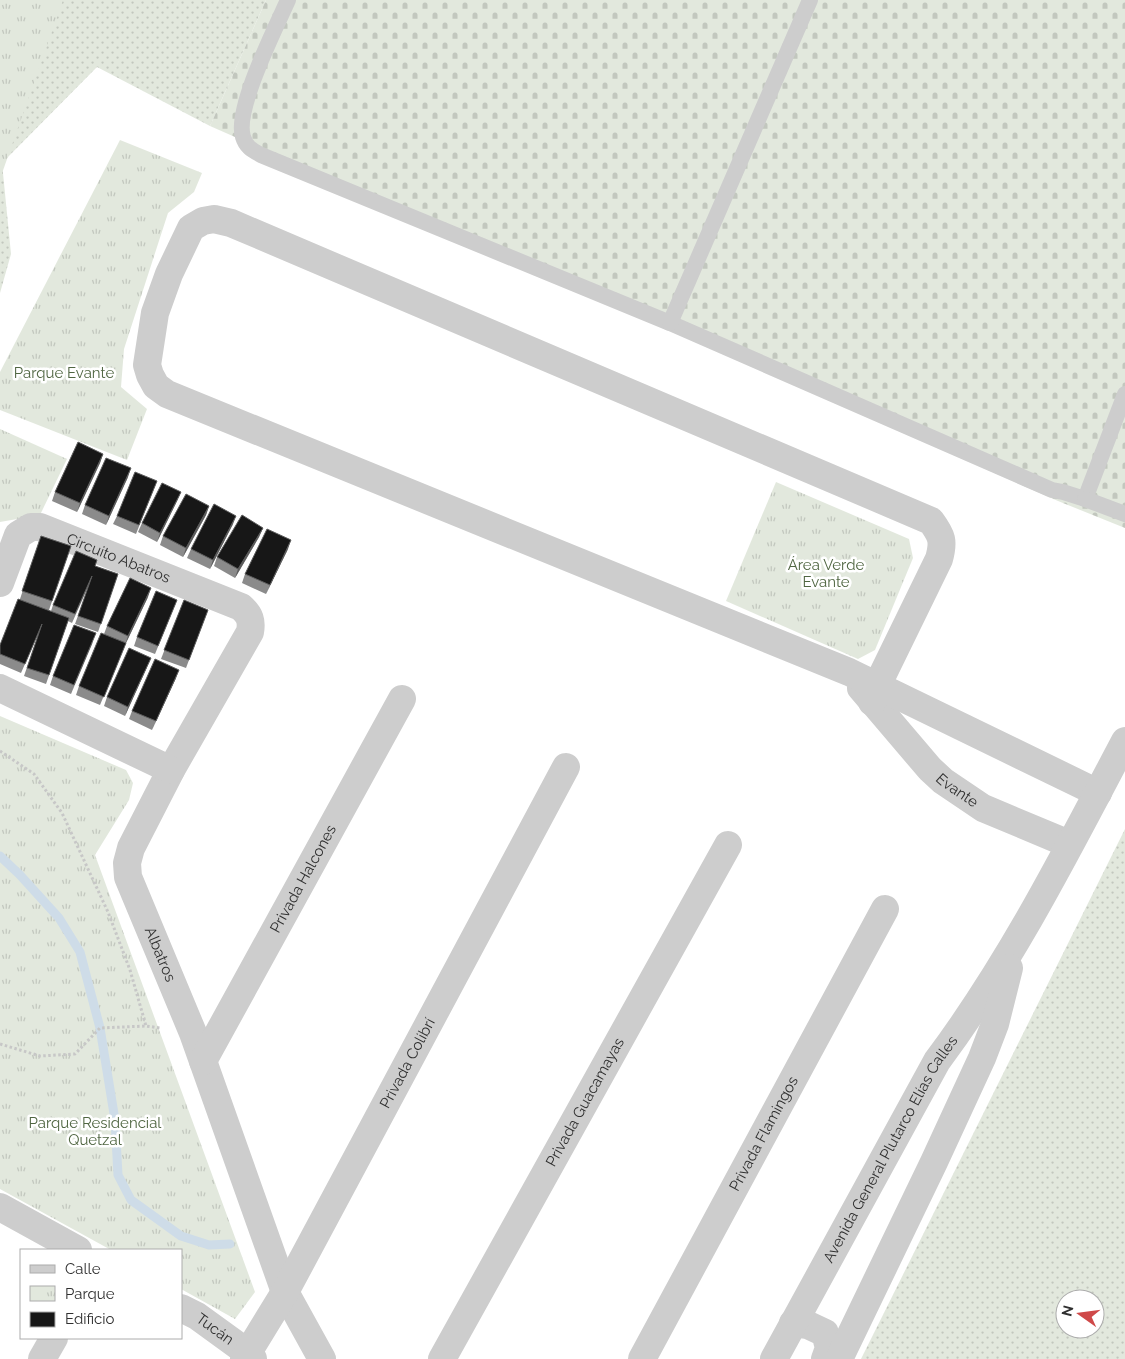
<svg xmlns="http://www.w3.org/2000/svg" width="1125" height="1359" font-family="Raleway,sans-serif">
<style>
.grass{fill:url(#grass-dots);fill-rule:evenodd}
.cemetery{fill:url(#cemetery-stones)}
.park{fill:url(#park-tufts)}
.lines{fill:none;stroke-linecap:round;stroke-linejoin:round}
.stream{stroke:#cedce8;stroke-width:9}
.path{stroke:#c7c7c7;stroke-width:3;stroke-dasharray:2.5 2.5;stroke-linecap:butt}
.service{stroke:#cdcdcd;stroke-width:16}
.minor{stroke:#cdcdcd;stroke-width:28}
.tertiary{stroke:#cdcdcd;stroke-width:28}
.wall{fill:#8b8b8b}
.shaded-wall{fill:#5d5d5d}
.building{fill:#171717;stroke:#5d5d5d}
.labels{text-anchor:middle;stroke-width:5;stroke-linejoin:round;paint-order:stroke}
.park-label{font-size:15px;fill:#506642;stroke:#fff}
.street-label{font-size:15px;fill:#303030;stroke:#fff}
</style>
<defs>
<pattern id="grass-dots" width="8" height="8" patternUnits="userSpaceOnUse" patternTransform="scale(1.25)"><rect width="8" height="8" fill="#e2e8dd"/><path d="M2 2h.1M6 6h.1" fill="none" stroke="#c2c7be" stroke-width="1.8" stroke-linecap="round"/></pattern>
<pattern id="cemetery-stones" width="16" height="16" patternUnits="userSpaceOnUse" patternTransform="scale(1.25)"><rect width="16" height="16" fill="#e2e8dd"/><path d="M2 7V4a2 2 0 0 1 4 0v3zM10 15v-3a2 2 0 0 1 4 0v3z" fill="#c2c7be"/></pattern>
<pattern id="park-tufts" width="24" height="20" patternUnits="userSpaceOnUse" patternTransform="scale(1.25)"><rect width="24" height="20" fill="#e2e8dd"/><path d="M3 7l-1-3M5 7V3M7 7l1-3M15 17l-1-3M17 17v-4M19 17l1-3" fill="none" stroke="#c2c7be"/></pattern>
</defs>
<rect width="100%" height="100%" fill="#fff"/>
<g class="grass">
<polygon points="0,0 266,0 210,126 97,67 2,163 11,254 0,293"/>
<path d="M1125,829v530h-264zM1065,1299h30v30h-30z"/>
</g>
<polygon class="cemetery" points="266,0 1125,0 1125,528 1058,501 210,126"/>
<g class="park">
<polygon points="0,0 63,0 0,179"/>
<polygon points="120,140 202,173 194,192 168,213 124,349 121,387 147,409 127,460 0,410 0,372"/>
<polygon points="0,429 67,459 40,515 0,522"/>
<polygon points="776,482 909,539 913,558 875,650 858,659 726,601"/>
<polygon points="0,716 126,770 133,783 129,800 95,855 255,1292 235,1319 181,1289 181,1250 111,1250 0,1189"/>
</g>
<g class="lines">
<polyline class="stream" points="0,856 20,875 59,918 80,952 100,1028 115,1120 118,1175 131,1200 181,1236 209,1245 230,1244"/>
<g class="path">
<polyline points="0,751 34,774 62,813 108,912 130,970 146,1026"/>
<polyline points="0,1044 40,1056 75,1054 100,1028 146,1026 160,1028"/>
</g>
<g class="service">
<path d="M288,0c-12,27 -54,110 -45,137 3,10 9,13 18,18l409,168 382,167 11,2 22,7 40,-105"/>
<polyline points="670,323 810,0"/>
<polyline points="1085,499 1125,514"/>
</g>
<g class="minor">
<path id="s1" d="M0,583l18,-48 13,-8h9l201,80c9,8 11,14 9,25l-79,138 -40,78 -4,15 1,14 65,156 92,259 37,67"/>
<polyline points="0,688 171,770"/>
<path id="s2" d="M861,688l69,81 13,12 40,27 86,36"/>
<path d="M872,702l5,-16 62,-127c5,-18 3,-23 -8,-38l-700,-298 -17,-4 -11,2 -12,7 -22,46 -14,39 -8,52 3,10 6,11 11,8 682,278c83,40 165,81 249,121"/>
<path id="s3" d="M203,1061l199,-362"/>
<polyline points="0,1207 78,1250"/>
<path id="s4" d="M181,1308l16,8 51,37 5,6"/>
<polyline points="42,1359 54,1338"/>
<path id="s5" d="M244,1359l41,-67 281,-525"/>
<path id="s6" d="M442,1359l286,-514"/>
<path id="s7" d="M642,1359l243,-450"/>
</g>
<g class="tertiary">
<polyline points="793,1323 808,1325 825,1333 829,1348 825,1359"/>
<path id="s8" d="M774,1359l163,-298c74,-99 130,-210 188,-320"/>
<polyline points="839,1359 934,1162 982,1058 995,1024 1009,968"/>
</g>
</g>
<g class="wall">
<polygon points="103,454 100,463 77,512 52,501 55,492"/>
<polygon points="128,477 106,525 82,514 85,505"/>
<polygon points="157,481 136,534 113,524 117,516"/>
<polygon points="181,492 177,501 157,542 138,532 142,523"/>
<polygon points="209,506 206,515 183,557 160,545 163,536"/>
<polygon points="233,524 210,569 187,558 191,549"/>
<polygon points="263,528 259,537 235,578 214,566 217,557"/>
<polygon points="41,536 71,546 49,610 51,611 53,605 95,566 118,574 98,632 75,624 89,585 72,623 68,621 46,684 24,676 39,632 21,673 0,664 0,645 20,599"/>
<polygon points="288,549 266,594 242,583 245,574"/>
<polygon points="148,597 126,643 100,705 76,695 79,686 104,634 107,626"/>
<polygon points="177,600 155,654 134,646 137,637"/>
<polygon points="184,600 208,610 186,668 161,659"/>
<polygon points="93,642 71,694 50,685 53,676"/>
<polygon points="147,667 125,716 104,706 107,697"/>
<polygon points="176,678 152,730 129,719 132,711"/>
</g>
<g class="shaded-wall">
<polygon points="103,454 100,463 77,512 80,503"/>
<polygon points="131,468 128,477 106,525 109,516"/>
<polygon points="181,492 177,501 157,542 160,533"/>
<polygon points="209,506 206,515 183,557 186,548"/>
<polygon points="236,516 233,524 210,569 213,560"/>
<polygon points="263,528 259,537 235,578 238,569"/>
<polygon points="291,540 288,549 266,594 270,585"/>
<polygon points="151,588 148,597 125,645 128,636"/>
<polygon points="151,658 147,667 125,716 128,707"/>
<polygon points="179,670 176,678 152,730 156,721"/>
</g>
<g class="building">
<polygon points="78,442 103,454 80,503 55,492"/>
<polygon points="106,458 131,468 109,516 85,505"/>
<polygon points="135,472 157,481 139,525 117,516"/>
<polygon points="162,483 181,492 160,533 142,523"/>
<polygon points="186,494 209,506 186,548 163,536"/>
<polygon points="214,504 236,516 213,560 191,549"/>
<polygon points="242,515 263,528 238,569 217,557"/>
<polygon points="267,529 291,540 270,585 245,574"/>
<polygon points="41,536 71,546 52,601 22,591"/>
<polygon points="76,551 97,560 95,566 118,574 101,624 78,616 92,576 75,614 53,605"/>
<polygon points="130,578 151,588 128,636 107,626"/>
<polygon points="156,591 177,600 158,646 137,637"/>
<polygon points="18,599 69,618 49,675 27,668 42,624 25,664 0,654 0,645"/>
<polygon points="184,600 208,610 189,660 164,650"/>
<polygon points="74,625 96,633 74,685 53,676"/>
<polygon points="101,633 126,643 104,697 79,686"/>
<polygon points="129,648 151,658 128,707 107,697"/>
<polygon points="155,659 179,670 156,721 132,711"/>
</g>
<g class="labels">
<g class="park-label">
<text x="64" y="378">Parque Evante</text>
<text x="826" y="570">Área Verde<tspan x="826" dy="17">Evante</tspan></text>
<text x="95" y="1128">Parque Residencial<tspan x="95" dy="17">Quetzal</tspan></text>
</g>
<g class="street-label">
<text dy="5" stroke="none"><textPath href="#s1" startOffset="160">Circuito Abatros</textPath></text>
<text dy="5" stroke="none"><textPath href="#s2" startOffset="141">Evante</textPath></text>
<text dy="5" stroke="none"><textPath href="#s3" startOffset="208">Privada Halcones</textPath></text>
<text dy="5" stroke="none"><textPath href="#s1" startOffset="680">Albatros</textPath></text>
<text dy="5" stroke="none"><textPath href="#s5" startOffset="338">Privada Colibrí</textPath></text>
<text dy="5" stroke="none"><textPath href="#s6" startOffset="294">Privada Guacamayas</textPath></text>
<text dy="5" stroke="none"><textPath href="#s7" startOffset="256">Privada Flamingos</textPath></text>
<text dy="5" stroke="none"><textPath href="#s8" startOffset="240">Avenida General Plutarco Elías Calles</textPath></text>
<text dy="5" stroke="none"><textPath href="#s4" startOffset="40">Tucán</textPath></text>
</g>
</g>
<rect x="20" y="1249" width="162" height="90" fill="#ffffff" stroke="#acacac"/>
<rect x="30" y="1265" width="25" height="8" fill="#cdcdcd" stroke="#acacac"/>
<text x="65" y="1274" font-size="15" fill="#303030">Calle</text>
<rect x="30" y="1286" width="25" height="15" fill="url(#park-tufts)" stroke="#acacac"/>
<text x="65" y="1299" font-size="15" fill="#303030">Parque</text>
<rect x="30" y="1312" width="25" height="15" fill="#171717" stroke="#acacac"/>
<text x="65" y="1324" font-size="15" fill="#303030">Edificio</text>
<g transform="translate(1080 1314) rotate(284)"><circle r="24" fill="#ffffff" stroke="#acacac"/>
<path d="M0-4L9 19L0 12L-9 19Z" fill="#cf4949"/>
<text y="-8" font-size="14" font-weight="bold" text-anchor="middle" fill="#303030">N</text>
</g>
</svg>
